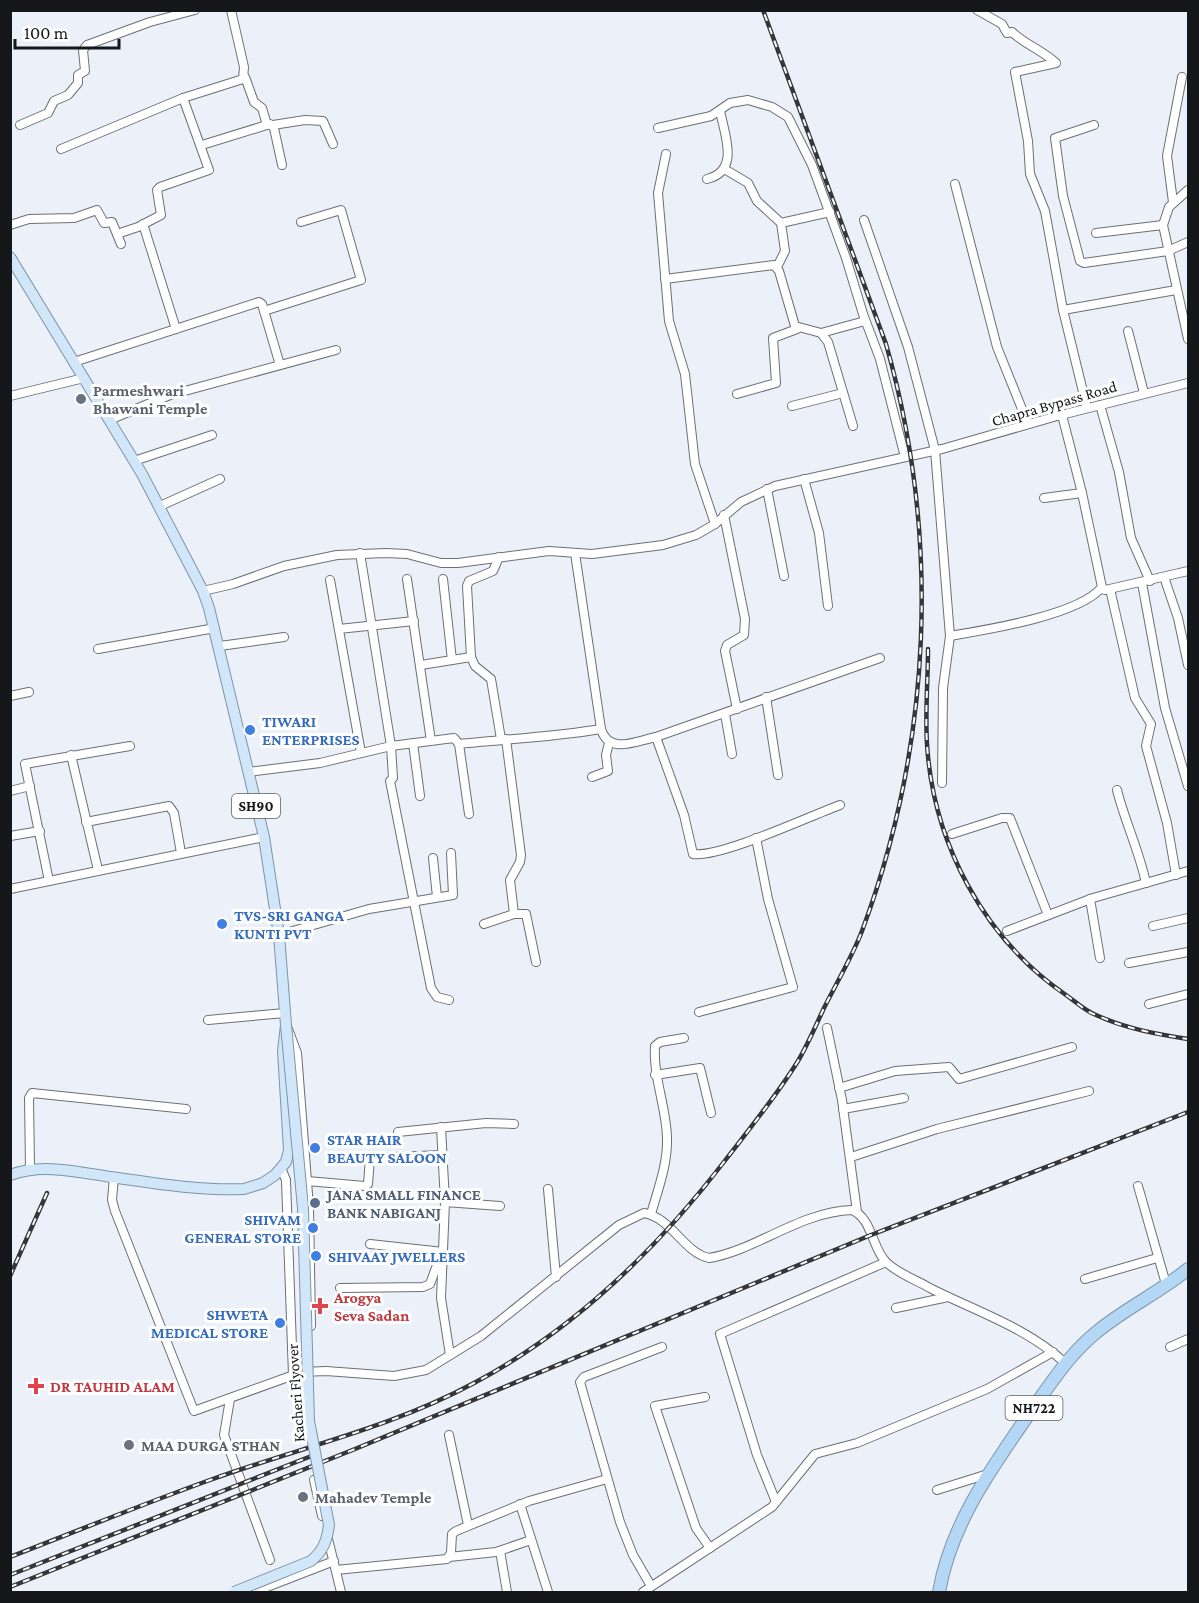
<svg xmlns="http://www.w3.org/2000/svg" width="1199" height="1603" font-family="'Crimson Pro',serif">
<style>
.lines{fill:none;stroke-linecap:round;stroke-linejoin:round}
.minor-casing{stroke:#6b7076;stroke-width:10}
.major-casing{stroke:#7c94a8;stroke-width:12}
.highway-casing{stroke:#7c94a8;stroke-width:14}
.minor{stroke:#fff;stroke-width:8}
.major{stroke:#d1e7f9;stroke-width:10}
.highway{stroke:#b3d7f5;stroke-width:12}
.rail-casing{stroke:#34363a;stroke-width:4.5}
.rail{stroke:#fff;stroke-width:2;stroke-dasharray:7;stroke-linecap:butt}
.major-bridge-casing{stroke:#7c94a8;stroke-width:12;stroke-linecap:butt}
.major-bridge{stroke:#d1e7f9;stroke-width:10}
.worship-dot{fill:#6b7280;stroke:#fff;stroke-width:2}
.shop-dot{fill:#3f7fe0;stroke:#fff;stroke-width:2}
.service-dot{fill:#5c6f8a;stroke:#fff;stroke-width:2}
.health-dot{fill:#e0444e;stroke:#fff;stroke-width:2}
.labels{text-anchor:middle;stroke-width:6;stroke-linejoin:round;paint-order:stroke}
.shield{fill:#fff;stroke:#5b5d5f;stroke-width:1.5}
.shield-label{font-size:15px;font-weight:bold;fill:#15171a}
.worship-label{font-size:16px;font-weight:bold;fill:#5b616d;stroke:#fff;text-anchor:start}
.street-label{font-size:16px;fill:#15171a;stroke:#fff}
.shop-label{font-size:16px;font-weight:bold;fill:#366cbe;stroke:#fff;text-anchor:start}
.service-label{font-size:16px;font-weight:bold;fill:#4e5e75;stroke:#fff;text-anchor:start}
.health-label{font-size:16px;font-weight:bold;fill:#be3a42;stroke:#fff;text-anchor:start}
</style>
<rect width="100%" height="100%" fill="#ecf1f9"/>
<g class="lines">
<defs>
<g id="minor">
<path d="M977,10l25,14 5,9 5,-1c14,13 30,18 44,31l-41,9 13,69 2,33 15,37 18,99 24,98"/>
<polyline points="245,77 254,102 262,108 267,125"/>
<polyline points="20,125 48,113 54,101 68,95 78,83 78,75 85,71 83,50 87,45 150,22 195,10"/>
<polyline points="273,125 305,120 323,121 333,144"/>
<polyline points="1094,125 1055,138 1063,196 1080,261 1084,263 1168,251 1188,242"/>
<polyline points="658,128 711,116 730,103 748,100 772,107 788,117 812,165 846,258 863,314 880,359 905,457"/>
<polyline points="202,145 270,124 274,128 282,165"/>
<polyline points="61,149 183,98 243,79 244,67 231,10"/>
<polyline points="666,154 658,193 669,321 685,374 695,464 715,524"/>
<polyline points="726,170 748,183 757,201 781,223 830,212"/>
<path d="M707,179c33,-8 18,-43 13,-68"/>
<polyline points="955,184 997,347 1028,424"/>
<polyline points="1188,190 1169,207 1163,225 1188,339"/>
<polyline points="1173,202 1167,156 1182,77"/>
<polyline points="864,220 908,347 935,450 950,636 943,688 942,783"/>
<polyline points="143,224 176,329"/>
<polyline points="10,225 29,219 74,218 97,210 104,223 112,222 121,244"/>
<polyline points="1096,233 1163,225"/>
<polyline points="117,234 138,227 161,215 157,190 160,187 209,170 183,98"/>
<polyline points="777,267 785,251 781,223"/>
<polyline points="665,279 774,265 779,271 795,326 821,333 828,342 853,426"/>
<polyline points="1063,310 1176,290"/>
<polyline points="264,311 361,280 341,210 301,222"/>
<polyline points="1128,331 1144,393"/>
<polyline points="821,333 865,321"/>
<polyline points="74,362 259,302 262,304 280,365"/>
<polyline points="737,394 776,383 773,338 797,329"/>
<polyline points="10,396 84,378"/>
<polyline points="1100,405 1119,472 1131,538 1150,581"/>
<polyline points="792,406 843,393"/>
<polyline points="109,420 170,395 336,350"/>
<polyline points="134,461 212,435"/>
<polyline points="804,479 819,533 828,606"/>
<polyline points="767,489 784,576"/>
<polyline points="1044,498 1082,493"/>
<polyline points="160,506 220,479"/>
<polyline points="724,515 745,619 744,635 727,645 725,651 737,709"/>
<polyline points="360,553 391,746 393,778 390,781 431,988 437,997 449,1000"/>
<path d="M575,553l26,176c8,26 35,12 55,8l224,-79"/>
<polyline points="499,557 493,571 469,581 467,586 471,657 475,666 491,679 501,739"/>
<polyline points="1164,577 1178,618 1188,665"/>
<polyline points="407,579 431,741"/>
<polyline points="443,579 452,660"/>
<polyline points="330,580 361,753"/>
<polyline points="1142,583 1165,708 1188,786"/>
<polyline points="1110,589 1135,698 1151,724 1146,746 1167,823 1176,875"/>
<polyline points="1105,590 1188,571"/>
<polyline points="203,591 233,584 284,566 337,555 386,553 407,554 441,563 458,563 549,551 592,554 663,545 696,535 715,524 741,502 775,486 942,449 1057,416 1188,383"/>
<polyline points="339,629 414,621"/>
<path d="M950,636c36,-6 130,-21 152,-49l-20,-94 -20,-78"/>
<polyline points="220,646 284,637"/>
<polyline points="98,649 215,628"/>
<polyline points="421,665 471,657"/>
<polyline points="10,696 29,692"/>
<polyline points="766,697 778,775"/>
<polyline points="725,714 732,754"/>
<path d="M656,737l28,78 9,39c27,4 117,-38 147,-49"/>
<polyline points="506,739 521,855 520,862 510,880 514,914"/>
<polyline points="413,743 420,796"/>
<path d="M459,744c48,-5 95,-7 142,-15"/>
<polyline points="71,755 98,870"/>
<polyline points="248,772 320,763 391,746 454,738 459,744 469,814"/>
<polyline points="592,777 608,771 606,755 609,743"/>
<path d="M1117,790c8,32 22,60 29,93"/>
<polyline points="10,791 30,786"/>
<polyline points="86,822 169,806 174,813 181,853"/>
<polyline points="952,834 1002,818 1010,818 1048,915"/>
<polyline points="10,836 40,831"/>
<polyline points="433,858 437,897"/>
<polyline points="49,881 25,764 130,746"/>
<polyline points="10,889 264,837"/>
<polyline points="1090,899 1100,958"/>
<polyline points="484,924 514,914 526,914 536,962"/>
<polyline points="1153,926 1188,918"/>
<polyline points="1007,931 1093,898 1188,871"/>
<polyline points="279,935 369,909 453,895 451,853"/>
<polyline points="1129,963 1188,952"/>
<polyline points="1149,1004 1188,994"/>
<polyline points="699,1012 793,987 768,899 756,838"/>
<polyline points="208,1020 285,1013"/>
<polyline points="827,1028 842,1100 857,1212"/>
<polyline points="288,1029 297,1053 309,1207 311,1326"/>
<polyline points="655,1075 700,1068 711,1113"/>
<polyline points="839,1088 895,1071 949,1067 959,1079 1072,1047"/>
<polyline points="843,1109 904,1098"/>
<polyline points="441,1127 445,1202 441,1298 450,1355"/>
<polyline points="398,1132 486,1123 514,1124"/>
<polyline points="851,1157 937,1129 1089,1091"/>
<polyline points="30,1168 29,1098 32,1093 186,1109"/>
<polyline points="281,1168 286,1180 293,1375"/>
<path d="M114,1177l-2,23 3,11 79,200 108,-39 24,-1 68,5 32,-6 55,-34 138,-111 25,-12c28,5 39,39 65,45 48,-8 90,-46 143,-48 20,8 20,38 34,52 11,11 30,18 44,26 45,23 98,40 135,75"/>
<polyline points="307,1181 365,1186 368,1184 370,1158 442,1155"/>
<polyline points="1138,1186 1166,1284"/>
<polyline points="548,1189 556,1277"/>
<polyline points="445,1202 500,1206"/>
<path d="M651,1214c7,-25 17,-50 16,-77 -1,-31 -14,-60 -12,-91l5,-4 24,-4"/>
<polyline points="370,1244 443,1252"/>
<polyline points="1085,1279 1157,1258"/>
<polyline points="340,1288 423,1287 430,1284 437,1265 442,1262"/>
<polyline points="896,1308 948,1297"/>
<polyline points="1170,1347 1188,1339"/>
<polyline points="705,1397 655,1406 696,1528 710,1548"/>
<polyline points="230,1399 224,1435 270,1560"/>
<polyline points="449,1435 468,1525"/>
<polyline points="314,1480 322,1516"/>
<polyline points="937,1490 988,1474"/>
<polyline points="776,1502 757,1455 720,1334 886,1262"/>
<polyline points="520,1504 548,1592"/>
<polyline points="327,1535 341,1592"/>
<polyline points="500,1551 507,1592"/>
<polyline points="449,1557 496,1552 531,1540"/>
<polyline points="336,1570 447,1559 451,1553 452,1534 456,1531 529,1501 607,1479"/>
<polyline points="651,1586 633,1555 620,1522 580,1382 584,1377 662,1347"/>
<polyline points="254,1592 334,1561"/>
<polyline points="643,1592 772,1507 815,1454 857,1443 987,1389 1053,1352"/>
</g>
<path id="major" d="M10,257l132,217 61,117 6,17 55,229 15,98 7,90 -3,26 6,99 -3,12 -11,13 -12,8 -19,6c-43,2 -90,-6 -133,-12 -34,-5 -68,-14 -101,-2"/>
<path id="highway" d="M939,1592c12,-69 53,-124 92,-181 21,-29 39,-58 67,-80 28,-23 62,-39 90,-62"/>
</defs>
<use href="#minor" class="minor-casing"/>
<use href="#major" class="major-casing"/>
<use href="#highway" class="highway-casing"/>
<use href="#minor" class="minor"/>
<use href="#major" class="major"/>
<use href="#highway" class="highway"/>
<defs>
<g id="rail">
<path d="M928,649c0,31 -3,63 -1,95 6,99 57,195 139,251 10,7 19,16 30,20 31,14 60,19 92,24"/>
<polyline points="10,1276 47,1193"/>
<path d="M10,1557c67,-26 133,-53 200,-77 88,-32 181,-52 264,-97 100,-53 185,-136 253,-225 24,-31 50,-63 71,-97 10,-17 18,-36 26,-53 13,-26 28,-51 38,-77 70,-188 79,-394 24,-587l-123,-334"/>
<polyline points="10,1575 314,1455"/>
<polyline points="10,1587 355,1449 871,1235 1188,1112"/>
</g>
</defs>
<use href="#rail" class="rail-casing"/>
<use href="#rail" class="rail"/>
<defs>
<path id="major-bridge" d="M234,1592l77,-31c12,-10 16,-20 18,-36l-20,-104 -6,-213 -17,-183"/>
</defs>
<use href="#major-bridge" class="major-bridge-casing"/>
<use href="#major-bridge" class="major-bridge"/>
</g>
<g class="worship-dot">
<circle cx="81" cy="399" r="6"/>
<circle cx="129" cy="1445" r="6"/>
<circle cx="303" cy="1497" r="6"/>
</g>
<g class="shop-dot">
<circle cx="250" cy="730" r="6"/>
<circle cx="222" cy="924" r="6"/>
<circle cx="315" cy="1148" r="6"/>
<circle cx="313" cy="1228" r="6"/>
<circle cx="316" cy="1256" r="6"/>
<circle cx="280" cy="1323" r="6"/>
</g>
<circle class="service-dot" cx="315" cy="1203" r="6"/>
<g class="health-dot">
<path d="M317 1297h6v6h6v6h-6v6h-6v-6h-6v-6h6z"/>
<path d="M33 1377h6v6h6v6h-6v6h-6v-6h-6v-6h6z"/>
</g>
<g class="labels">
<g class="shield">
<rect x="232" y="794" width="48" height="24" rx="4.5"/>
<rect x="1005.5" y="1396" width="57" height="24" rx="4.5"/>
</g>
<g class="shield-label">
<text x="256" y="811">SH90</text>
<text x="1034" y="1413">NH722</text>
</g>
<g class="worship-label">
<text x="93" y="396">Parmeshwari<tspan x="93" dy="18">Bhawani Temple</tspan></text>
<text x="141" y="1451">MAA DURGA STHAN</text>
<text x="315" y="1503">Mahadev Temple</text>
</g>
<g class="street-label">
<text transform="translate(1054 403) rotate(-16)" y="6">Chapra Bypass Road</text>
<text transform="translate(295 1393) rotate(-94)" y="6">Kacheri Flyover</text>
</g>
<g class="shop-label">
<text x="262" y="727">TIWARI<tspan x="262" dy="18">ENTERPRISES</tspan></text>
<text x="234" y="921">TVS-SRI GANGA<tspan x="234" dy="18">KUNTI PVT</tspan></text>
<text x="327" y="1145">STAR HAIR<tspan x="327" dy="18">BEAUTY SALOON</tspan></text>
<text x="301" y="1225" text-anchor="end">SHIVAM<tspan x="301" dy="18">GENERAL STORE</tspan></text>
<text x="328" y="1262">SHIVAAY JWELLERS</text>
<text x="268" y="1320" text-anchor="end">SHWETA<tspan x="268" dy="18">MEDICAL STORE</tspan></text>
</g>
<g class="service-label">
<text x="327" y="1200">JANA SMALL FINANCE<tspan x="327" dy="18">BANK NABIGANJ</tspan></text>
</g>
<g class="health-label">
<text x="334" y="1303">Arogya<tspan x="334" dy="18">Seva Sadan</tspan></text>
<text x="50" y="1392">DR TAUHID ALAM</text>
</g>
</g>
<rect width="1199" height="1603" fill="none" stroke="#15171a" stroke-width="24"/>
<path d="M15 39v9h104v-9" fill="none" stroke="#15171a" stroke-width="3"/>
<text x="24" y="39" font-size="18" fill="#15171a" stroke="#ffffff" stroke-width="4.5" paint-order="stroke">100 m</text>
</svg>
